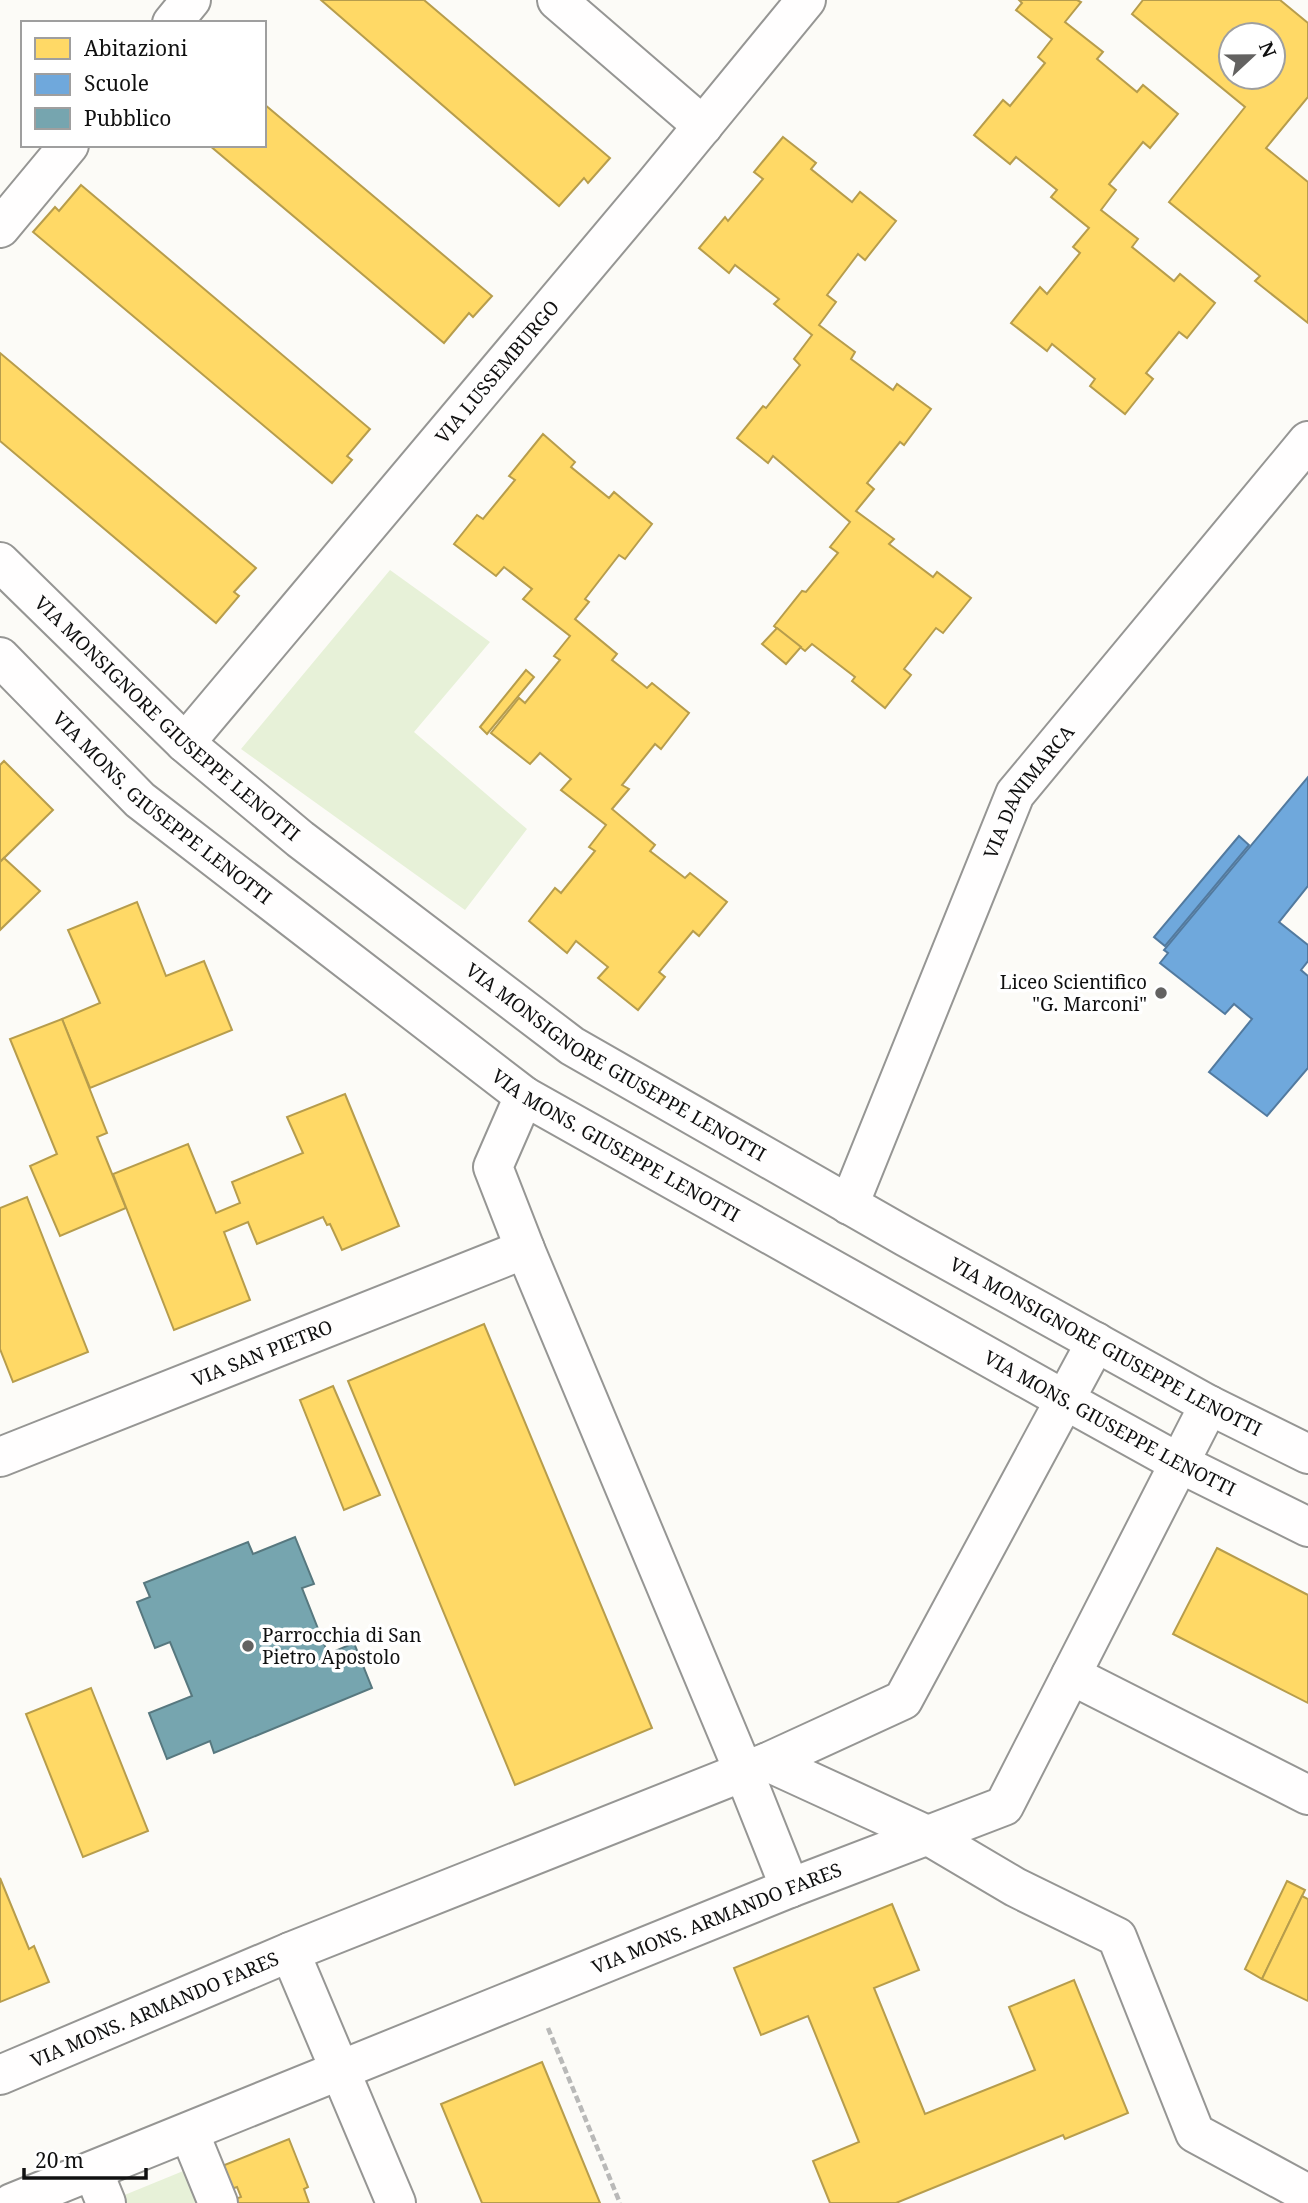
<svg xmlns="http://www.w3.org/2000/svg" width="1308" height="2203" font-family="'Noto Serif',serif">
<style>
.green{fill:#e7f1d8}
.homes{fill:#ffd966;stroke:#b79d4c;stroke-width:2;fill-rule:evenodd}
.schools{fill:#6fa8dc;stroke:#527a9f;stroke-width:2}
.public{fill:#76a5af;stroke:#57787f;stroke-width:2}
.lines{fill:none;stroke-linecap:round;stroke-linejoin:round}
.minor-casing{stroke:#969694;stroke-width:42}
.path{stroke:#b9b9b8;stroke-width:4.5;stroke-dasharray:7 3.5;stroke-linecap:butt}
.minor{stroke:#fffefe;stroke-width:38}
.poi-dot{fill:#636261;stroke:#fff;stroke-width:2.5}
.labels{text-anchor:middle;stroke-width:7;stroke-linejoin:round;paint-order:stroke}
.street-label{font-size:19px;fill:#101010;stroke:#fff}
.poi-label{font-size:19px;fill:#101010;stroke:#fff;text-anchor:end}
</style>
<rect width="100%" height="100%" fill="#fcfbf7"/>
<g class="green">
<polygon points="390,570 490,642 414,732 527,829 465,910 241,749"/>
<polygon points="193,2167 208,2203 105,2203"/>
</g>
<g class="homes">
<polygon points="321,0 424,0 610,158 588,183 584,178 559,206"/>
<polygon points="1019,0 1077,0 1081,2 1065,22 1103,52 1097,59 1137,92 1143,85 1178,114 1150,148 1143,142 1109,184 1116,190 1101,210 1138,239 1132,247 1174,281 1180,274 1215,303 1187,338 1179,332 1146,373 1153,379 1125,414 1090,386 1095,379 1052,344 1047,351 1011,323 1040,287 1047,294 1080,253 1073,247 1089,228 1051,197 1057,190 1016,157 1010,164 974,135 1003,100 1010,106 1045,63 1038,57 1052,39 1016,10 1022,3"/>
<path d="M1143,0h137l28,23v74l-42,51 42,34v141l-53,-42 5,-5 -91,-74 76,-95 -113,-93zM1231,35h42v42h-42z"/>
<polygon points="264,104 492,296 473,317 469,313 444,343 209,145 264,145"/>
<polygon points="783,137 816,163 811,169 852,202 860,192 896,221 865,260 858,254 827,295 836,302 819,325 855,352 851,359 893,390 897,384 931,409 904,445 900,442 867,483 874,489 856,511 894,539 889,544 933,577 937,572 971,598 943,633 936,628 904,669 911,675 885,708 852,681 855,677 812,644 805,651 774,626 802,591 806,592 838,553 830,547 850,522 773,456 768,463 737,438 763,406 766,408 800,365 794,359 812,335 774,304 779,299 735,265 729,273 699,248 725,217 728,221 763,179 754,172"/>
<polygon points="81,185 370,429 347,456 352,460 332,483 33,232 55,207 59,211"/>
<polygon points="0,353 256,568 234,592 239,596 216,623 0,441"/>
<polygon points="543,434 575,462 571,467 609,498 614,492 652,524 625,559 619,555 585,599 589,602 575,619 617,654 612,660 631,675 647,688 652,683 689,713 661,749 655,744 622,785 629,789 612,809 655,845 650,851 685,878 690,873 727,902 699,936 693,931 659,972 665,977 638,1010 598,978 608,967 576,941 567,953 529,921 555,888 561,893 595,851 589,847 606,825 561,790 571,779 540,753 530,764 491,733 519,698 525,703 560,660 554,656 570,636 523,599 532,589 504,567 496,576 454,544 477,515 483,519 515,480 509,476"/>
<polygon points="777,628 801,647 786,664 762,644"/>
<polygon points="526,670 534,677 487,734 480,727"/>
<polygon points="4,761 53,810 0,862 0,765"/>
<polygon points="4,858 40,891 0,930 0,862"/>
<polygon points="137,902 166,976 204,961 232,1030 90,1088 62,1019 100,1003 68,930"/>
<polygon points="62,1019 107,1133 97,1137 126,1208 60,1236 30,1166 57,1154 10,1039"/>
<polygon points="345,1094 399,1226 342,1250 330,1224 327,1225 323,1217 257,1244 248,1222 224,1232 250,1300 174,1330 113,1174 188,1144 216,1213 240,1203 232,1182 303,1153 287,1117"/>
<polygon points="27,1197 88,1352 13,1382 0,1349 0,1208"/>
<polygon points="484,1324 652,1728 515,1785 348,1381"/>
<polygon points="333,1386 380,1495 344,1510 300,1400"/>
<polygon points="1217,1548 1308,1595 1308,1703 1173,1634"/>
<polygon points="91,1688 148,1831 83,1857 26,1714"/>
<polygon points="0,1878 29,1949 34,1946 49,1982 0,2002"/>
<polygon points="1287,1881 1305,1890 1262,1979 1245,1969"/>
<polygon points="1302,1896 1308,1899 1308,2001 1262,1979"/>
<polygon points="892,1904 919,1970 874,1988 925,2114 1035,2070 1009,2007 1074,1980 1128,2113 1065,2139 1063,2135 896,2203 830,2203 813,2161 859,2142 808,2016 761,2035 734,1968"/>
<polygon points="542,2062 600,2203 482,2203 441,2104"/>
<polygon points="289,2139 308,2187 304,2189 309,2203 237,2203 235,2199 241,2197 237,2187 231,2189 222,2166"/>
</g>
<g class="schools">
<polygon points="1308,777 1308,886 1279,922 1308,945 1308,961 1301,970 1308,976 1308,1068 1267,1116 1209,1072 1252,1019 1234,1004 1225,1014 1160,963 1168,953 1164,950"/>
<polygon points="1239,836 1249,845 1165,946 1154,937"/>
</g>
<polygon class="public" points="295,1537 314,1584 302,1588 328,1654 354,1643 372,1688 214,1753 210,1741 167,1759 149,1713 192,1696 170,1642 155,1648 137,1602 150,1597 144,1583 248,1542 253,1554"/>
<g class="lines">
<defs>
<g id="minor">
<polyline points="557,0 703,126"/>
<polyline points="172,23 191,0"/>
<polyline points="0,228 69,145"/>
<path id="s1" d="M0,562l185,181 115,96 272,207 334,191 303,168 99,49"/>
<path id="s2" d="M0,657l140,143 384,296 541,304 114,63 129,64"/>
<path id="s3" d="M185,743l470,-559 151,-184"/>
<polyline points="524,1096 493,1167 525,1249 743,1770 790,1888"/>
<path id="s4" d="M849,1205l166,-411 293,-353"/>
<path id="s5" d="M0,1457l525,-208"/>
<polyline points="1071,1675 1308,1795"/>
<polyline points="768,1762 927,1835 1015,1887 1117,1937 1195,2133 1308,2194"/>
<polyline points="290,1952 396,2203"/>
<path id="s6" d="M0,2075l290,-123 478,-190 135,-62 193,-358"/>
<polyline points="189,2132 218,2203"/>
<polyline points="93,2171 106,2203"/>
<path id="s7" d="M12,2203l778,-315 214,-82 205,-401"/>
</g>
</defs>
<use href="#minor" class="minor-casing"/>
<polyline class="path" points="548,2028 620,2203"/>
<use href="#minor" class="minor"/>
</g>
<g class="poi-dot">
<circle cx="1161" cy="993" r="7"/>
<circle cx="248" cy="1646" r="7"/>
</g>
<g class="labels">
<g class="street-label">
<text dy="7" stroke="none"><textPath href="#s3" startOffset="485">VIA LUSSEMBURGO</textPath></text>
<text dy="7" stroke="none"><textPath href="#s1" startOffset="229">VIA MONSIGNORE GIUSEPPE LENOTTI</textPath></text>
<text dy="7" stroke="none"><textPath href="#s4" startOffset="452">VIA DANIMARCA</textPath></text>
<text dy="7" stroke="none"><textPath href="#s2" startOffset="222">VIA MONS. GIUSEPPE LENOTTI</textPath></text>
<text dy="7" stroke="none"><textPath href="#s1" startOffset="796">VIA MONSIGNORE GIUSEPPE LENOTTI</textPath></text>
<text dy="7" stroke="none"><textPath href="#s2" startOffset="789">VIA MONS. GIUSEPPE LENOTTI</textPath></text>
<text dy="7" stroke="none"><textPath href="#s1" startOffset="1363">VIA MONSIGNORE GIUSEPPE LENOTTI</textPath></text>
<text dy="7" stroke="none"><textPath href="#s5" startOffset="282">VIA SAN PIETRO</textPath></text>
<text dy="7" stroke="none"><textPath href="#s2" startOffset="1356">VIA MONS. GIUSEPPE LENOTTI</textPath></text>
<text dy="7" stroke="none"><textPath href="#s7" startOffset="760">VIA MONS. ARMANDO FARES</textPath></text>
<text dy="7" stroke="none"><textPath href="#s6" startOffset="168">VIA MONS. ARMANDO FARES</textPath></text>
</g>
<g class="poi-label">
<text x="1147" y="989">Liceo Scientifico<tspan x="1147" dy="22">"G. Marconi"</tspan></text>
<text x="262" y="1642" text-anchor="start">Parrocchia di San<tspan x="262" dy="22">Pietro Apostolo</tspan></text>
</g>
</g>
<rect x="21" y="21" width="245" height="126" fill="#ffffff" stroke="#9f9f9f" stroke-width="2"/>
<rect x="35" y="38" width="35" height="21" fill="#ffd966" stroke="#9f9f9f" stroke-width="2"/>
<text x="84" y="56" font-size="21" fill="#101010">Abitazioni</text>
<rect x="35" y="74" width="35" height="21" fill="#6fa8dc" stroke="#9f9f9f" stroke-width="2"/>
<text x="84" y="91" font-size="21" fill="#101010">Scuole</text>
<rect x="35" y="108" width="35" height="21" fill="#76a5af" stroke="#9f9f9f" stroke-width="2"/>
<text x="84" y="126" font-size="21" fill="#101010">Pubblico</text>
<g transform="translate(1252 56) rotate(68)"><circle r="33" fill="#ffffff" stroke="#9f9f9f" stroke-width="2"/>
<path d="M0-5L12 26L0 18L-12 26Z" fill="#636261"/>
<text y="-10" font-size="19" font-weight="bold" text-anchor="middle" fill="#101010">N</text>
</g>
<path d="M24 2168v10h122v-10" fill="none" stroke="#101010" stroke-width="3.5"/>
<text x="35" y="2168" font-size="21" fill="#101010" stroke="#ffffff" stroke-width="5" paint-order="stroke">20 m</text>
</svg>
